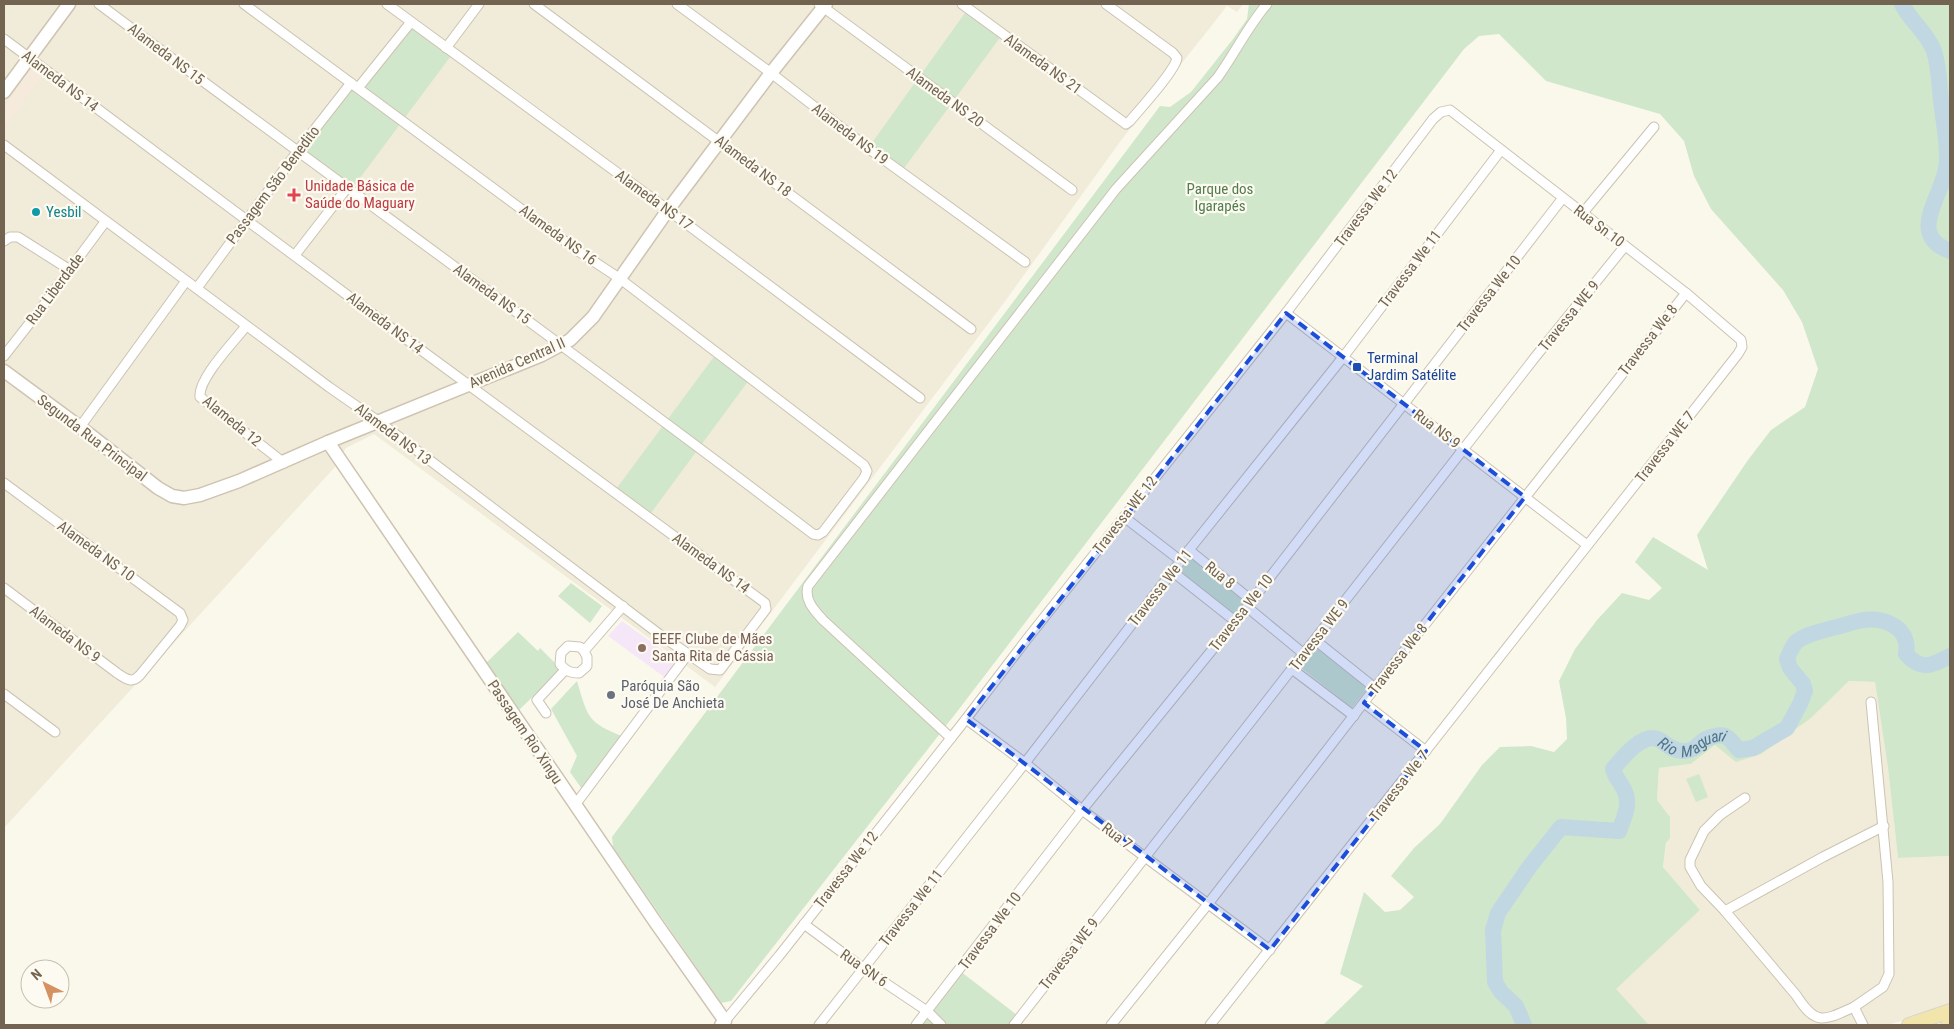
<svg xmlns="http://www.w3.org/2000/svg" width="1954" height="1029" font-family="'Roboto Condensed',sans-serif">
<style>
.residential{fill:#f1ebda}
.commercial{fill:#f6eadd}
.education{fill:#f5e7f7}
.green{fill:#d0e7cb}
.lines{fill:none;stroke-linecap:round;stroke-linejoin:round}
.river{stroke:#c1d7e2;stroke-width:16}
.street-casing{stroke:#ccc3b2;stroke-width:11}
.secondary-casing{stroke:#cec3b0;stroke-width:15}
.primary-casing{stroke:#d8d4ce;stroke-width:16}
.street{stroke:#fff;stroke-width:9}
.secondary{stroke:#fff;stroke-width:12}
.primary{stroke:#f1e5ac;stroke-width:14}
.marked{fill:#1d4ed8;fill-opacity:0.2;stroke:#1d4ed8;stroke-width:4;stroke-dasharray:10 6;stroke-linejoin:round}
.health-dot{fill:#e0444e;stroke:#fdfbf1;stroke-width:2}
.culture-dot{fill:#0f9aa8;stroke:#fdfbf1;stroke-width:2}
.transit-dot{fill:#1a4fb4;stroke:#fdfbf1;stroke-width:2}
.education-dot{fill:#8d6e63;stroke:#fdfbf1;stroke-width:2}
.worship-dot{fill:#6b7280;stroke:#fdfbf1;stroke-width:2}
.labels{text-anchor:middle;stroke-width:4.5;stroke-linejoin:round;paint-order:stroke}
.street-label{font-size:15px;fill:#736451;stroke:#fdfbf1}
.health-label{font-size:15px;fill:#be3a42;stroke:#fdfbf1;text-anchor:start}
.park-label{font-size:15px;fill:#527c4d;stroke:#fdfbf1}
.culture-label{font-size:15px;fill:#0d838f;stroke:#fdfbf1;text-anchor:start}
.transit-label{font-size:15px;fill:#164399;stroke:#fdfbf1;text-anchor:start}
.education-label{font-size:15px;fill:#785e54;stroke:#fdfbf1;text-anchor:start}
.worship-label{font-size:15px;fill:#5b616d;stroke:#fdfbf1;text-anchor:start}
.water-label{font-size:16px;font-style:italic;fill:#50748a;stroke:#fdfbf1}
</style>
<rect width="100%" height="100%" fill="#faf8eb"/>
<g class="residential">
<polygon points="4,4 1243,4 1237,12 1227,6 1122,139 1006,300 715,687 374,434 346,448 335,467 4,828"/>
<polygon points="1849,681 1875,682 1888,768 1898,858 1950,856 1950,1007 1887,1025 1649,1025 1615,989 1700,910 1663,867 1670,817 1657,800 1659,768 1691,764 1715,745 1811,718"/>
</g>
<polygon class="commercial" points="33,67 43,75 4,129 4,107"/>
<polygon class="education" points="622,621 679,662 667,679 608,636"/>
<g class="green">
<polygon points="1249,4 1950,4 1950,856 1898,858 1888,768 1875,682 1849,681 1811,718 1761,754 1736,762 1715,745 1691,764 1659,768 1657,800 1670,817 1670,838 1666,843 1663,867 1700,910 1616,989 1649,1025 1323,1025 1363,986 1340,974 1364,892 1385,912 1400,910 1414,897 1391,876 1414,848 1440,824 1482,765 1500,747 1531,746 1554,752 1567,739 1566,718 1559,681 1575,649 1597,620 1622,593 1649,600 1662,588 1635,562 1653,537 1708,570 1697,535 1748,460 1771,430 1805,407 1818,369 1802,322 1783,290 1711,209 1694,176 1684,141 1660,114 1546,81 1499,34 1479,36 1464,49 956,713 731,1001 721,1003 613,847 612,837 1160,106 1170,107 1191,92 1233,39 1247,19"/>
<polygon points="970,6 1004,32 902,171 869,147"/>
<polygon points="412,23 453,53 351,190 299,153 351,84 360,91"/>
<polygon points="716,354 749,380 648,517 614,492"/>
<polygon points="1192,557 1247,601 1234,617 1179,572"/>
<polygon points="571,583 602,606 590,623 558,596"/>
<polygon points="518,632 538,651 540,648 555,663 559,671 518,711 486,663"/>
<polygon points="1316,647 1368,688 1352,708 1300,667"/>
<path d="M577,681c11,37 10,41 47,56l-42,52 -12,-17 7,-16 -26,-47z"/>
<polygon points="1699,774 1708,797 1696,802 1686,779"/>
<polygon points="960,971 1021,1018 1015,1025 918,1025"/>
</g>
<g class="lines">
<g class="river">
<path d="M1902,4c8,17 25,28 32,47 6,18 5,39 8,57 2,18 6,35 5,54 -1,31 -43,72 3,89"/>
<path id="s1" d="M1524,1025l-8,-19 -15,-14 -6,-10 -2,-52 5,-17 32,-47 31,-39 58,4c6,-15 13,-30 3,-45 -4,-7 -7,-9 -9,-17 9,-11 30,-38 47,-29 7,5 15,12 24,11 10,0 13,-6 20,-11 3,-2 3,-1 7,-3 17,-5 17,1 28,13l14,-2 34,-20 13,-24 5,-13 -2,-7 -13,-16 -3,-9c2,-5 5,-12 9,-17 10,-8 24,-10 36,-14 10,-2 20,-6 31,-8 22,-3 48,8 43,34 15,17 26,12 44,2"/>
</g>
<defs>
<g id="street">
<path d="M99,4c237,177 478,350 714,530l5,1 5,-3 41,-54 3,-7 -3,-6 -245,-187 -41,-27 -334,-247"/>
<polyline points="387,4 668,210 920,398"/>
<polyline points="534,4 971,329"/>
<polyline points="677,4 771,73 868,148 1025,262"/>
<polyline points="819,4 1072,190"/>
<path d="M962,4l164,120 4,-3c10,-12 45,-50 47,-63l-4,-5 -67,-49"/>
<polyline points="4,39 398,333 765,603 766,609 720,670 710,669 659,634 378,421 329,387 4,145"/>
<polyline points="446,48 479,4"/>
<polyline points="358,88 411,22"/>
<polyline points="1582,214 1654,127"/>
<polyline points="4,241 10,237 18,237 70,270"/>
<polyline points="295,255 347,188"/>
<polyline points="197,288 297,152 351,83"/>
<polyline points="1286,313 1587,545"/>
<path d="M246,326c-11,15 -48,52 -46,71l84,66"/>
<polyline points="4,356 43,306 105,222"/>
<polyline points="80,427 186,281"/>
<path d="M4,483l176,130 3,7 -3,6 -40,49c-8,9 -14,4 -23,-2l-113,-85"/>
<polyline points="1124,517 1181,561"/>
<polyline points="1189,550 1251,600"/>
<polyline points="1173,572 1235,621"/>
<polyline points="1247,607 1304,654"/>
<polyline points="1315,640 1375,688"/>
<path d="M584,651l3,6v9l-8,7c-9,0 -13,-2 -19,-9l1,-11 7,-7 12,1 4,4 39,-45"/>
<polyline points="1292,669 1354,716"/>
<polyline points="4,694 55,732"/>
<polyline points="1364,703 1426,751"/>
<polyline points="546,713 537,700 565,670"/>
<polyline points="966,719 1025,763 1082,810 1270,950"/>
<path d="M951,738l-128,-118c-9,-10 -19,-20 -15,-34l308,-397 102,-112c17,-24 30,-51 49,-73"/>
<path d="M1745,798l-25,17 -16,16 -14,29v7l11,19 24,25 71,84c20,31 27,26 58,12l9,18"/>
<polyline points="575,805 688,654"/>
<polyline points="1725,911 1823,857 1884,826"/>
<polyline points="804,924 863,968 927,1011 941,1025"/>
<polyline points="1854,1007 1883,987 1889,974 1888,882 1871,702"/>
<polyline points="725,1021 779,956 966,719 1027,639 1286,313 1433,119 1441,112 1450,110 1686,293 1741,340 1742,347 1738,354 1210,1025"/>
<polyline points="819,1025 1025,763 1189,550 1344,356 1501,150"/>
<polyline points="916,1025 1082,810 1247,607 1562,199"/>
<polyline points="1014,1025 1536,356 1625,246"/>
<polyline points="1111,1025 1208,904 1375,688 1686,293"/>
</g>
<g id="secondary">
<polyline points="4,92 69,4"/>
<polyline points="4,371 80,427 158,488 172,496 184,498 200,495 239,481 328,442 542,355 570,340 593,317 668,210 771,73 826,4"/>
<polyline points="328,442 656,923 725,1021 721,1025"/>
</g>
<g id="primary">
<polyline points="1909,1025 1950,1011"/>
<polyline points="1948,1025 1950,1025"/>
</g>
</defs>
<use href="#street" class="street-casing"/>
<use href="#secondary" class="secondary-casing"/>
<use href="#primary" class="primary-casing"/>
<use href="#street" class="street"/>
<use href="#secondary" class="secondary"/>
<use href="#primary" class="primary"/>
</g>
<path class="marked" d="M1286,313l239,184 -161,206 62,48 -156,199 -304,-231z"/>
<path class="health-dot" d="M291.5 187.5h5v5h5v5h-5v5h-5v-5h-5v-5h5z"/>
<circle class="culture-dot" cx="36" cy="212" r="5"/>
<rect class="transit-dot" x="1352" y="362" width="10" height="10" rx="2.5"/>
<circle class="education-dot" cx="642" cy="648" r="5"/>
<circle class="worship-dot" cx="611" cy="695" r="5"/>
<g class="labels">
<g class="street-label">
<text transform="translate(166 54) rotate(37)" y="5">Alameda NS 15</text>
<text transform="translate(1043 64) rotate(36)" y="5">Alameda NS 21</text>
<text transform="translate(60 81) rotate(37)" y="5">Alameda NS 14</text>
<text transform="translate(945 97) rotate(36)" y="5">Alameda NS 20</text>
<text transform="translate(850 134) rotate(37)" y="5">Alameda NS 19</text>
<text transform="translate(753 166) rotate(37)" y="5">Alameda NS 18</text>
<text transform="translate(273 185) rotate(-53)" y="5">Passagem São Benedito</text>
<text transform="translate(654 200) rotate(36)" y="5">Alameda NS 17</text>
<text transform="translate(1366 208) rotate(-53)" y="5">Travessa We 12</text>
<text transform="translate(1599 226) rotate(37)" y="5">Rua Sn 10</text>
<text transform="translate(558 235) rotate(36)" y="5">Alameda NS 16</text>
<text transform="translate(1410 269) rotate(-53)" y="5">Travessa We 11</text>
<text transform="translate(55 289) rotate(-53)" y="5">Rua Liberdade</text>
<text transform="translate(492 294) rotate(36)" y="5">Alameda NS 15</text>
<text transform="translate(1489 294) rotate(-52)" y="5">Travessa We 10</text>
<text transform="translate(1569 316) rotate(-51)" y="5">Travessa WE 9</text>
<text transform="translate(385 323) rotate(37)" y="5">Alameda NS 14</text>
<text transform="translate(1648 340) rotate(-52)" y="5">Travessa We 8</text>
<text transform="translate(517 363) rotate(-24)" y="5">Avenida Central II</text>
<text transform="translate(232 421) rotate(39)" y="5">Alameda 12</text>
<text transform="translate(1437 429) rotate(37)" y="5">Rua NS 9</text>
<text transform="translate(393 434) rotate(37)" y="5">Alameda NS 13</text>
<text transform="translate(92 438) rotate(37)" y="5">Segunda Rua Principal</text>
<text transform="translate(1665 447) rotate(-52)" y="5">Travessa WE 7</text>
<text transform="translate(1125 515) rotate(-52)" y="5">Travessa WE 12</text>
<text transform="translate(96 551) rotate(36)" y="5">Alameda NS 10</text>
<text transform="translate(711 563) rotate(36)" y="5">Alameda NS 14</text>
<text transform="translate(1220 575) rotate(39)" y="5">Rua 8</text>
<text transform="translate(1160 588) rotate(-52)" y="5">Travessa We 11</text>
<text transform="translate(1241 613) rotate(-52)" y="5">Travessa We 10</text>
<text transform="translate(65 634) rotate(37)" y="5">Alameda NS 9</text>
<text transform="translate(1319 635) rotate(-52)" y="5">Travessa WE 9</text>
<text transform="translate(1398 659) rotate(-52)" y="5">Travessa We 8</text>
<text transform="translate(525 732) rotate(56)" y="5">Passagem Rio Xingu</text>
<text transform="translate(1399 786) rotate(-52)" y="5">Travessa We 7</text>
<text transform="translate(1117 836) rotate(37)" y="5">Rua 7</text>
<text transform="translate(846 870) rotate(-52)" y="5">Travessa We 12</text>
<text transform="translate(911 908) rotate(-52)" y="5">Travessa We 11</text>
<text transform="translate(990 931) rotate(-53)" y="5">Travessa We 10</text>
<text transform="translate(1069 954) rotate(-52)" y="5">Travessa WE 9</text>
<text transform="translate(864 968) rotate(35)" y="5">Rua SN 6</text>
</g>
<g class="health-label">
<text x="305" y="191">Unidade Básica de<tspan x="305" dy="17">Saúde do Maguary</tspan></text>
</g>
<g class="park-label">
<text x="1220" y="194">Parque dos<tspan x="1220" dy="17">Igarapés</tspan></text>
</g>
<g class="culture-label">
<text x="46" y="217">Yesbil</text>
</g>
<g class="transit-label">
<text x="1367" y="363">Terminal<tspan x="1367" dy="17">Jardim Satélite</tspan></text>
</g>
<g class="education-label">
<text x="652" y="644">EEEF Clube de Mães<tspan x="652" dy="17">Santa Rita de Cássia</tspan></text>
</g>
<g class="worship-label">
<text x="621" y="691">Paróquia São<tspan x="621" dy="17">José De Anchieta</tspan></text>
</g>
<g class="water-label">
<text dy="6" stroke="none"><textPath href="#s1" startOffset="450">Rio Maguari</textPath></text>
</g>
</g>
<rect width="1954" height="1029" fill="none" stroke="#736451" stroke-width="10"/>
<g transform="translate(45 984) rotate(318)"><circle r="24" fill="#fdfbf1" stroke="#c6bfb1"/>
<path d="M0-4L9 19L0 12L-9 19Z" fill="#d59260"/>
<text y="-8" font-size="14" font-weight="bold" text-anchor="middle" fill="#736451">N</text>
</g>
</svg>
